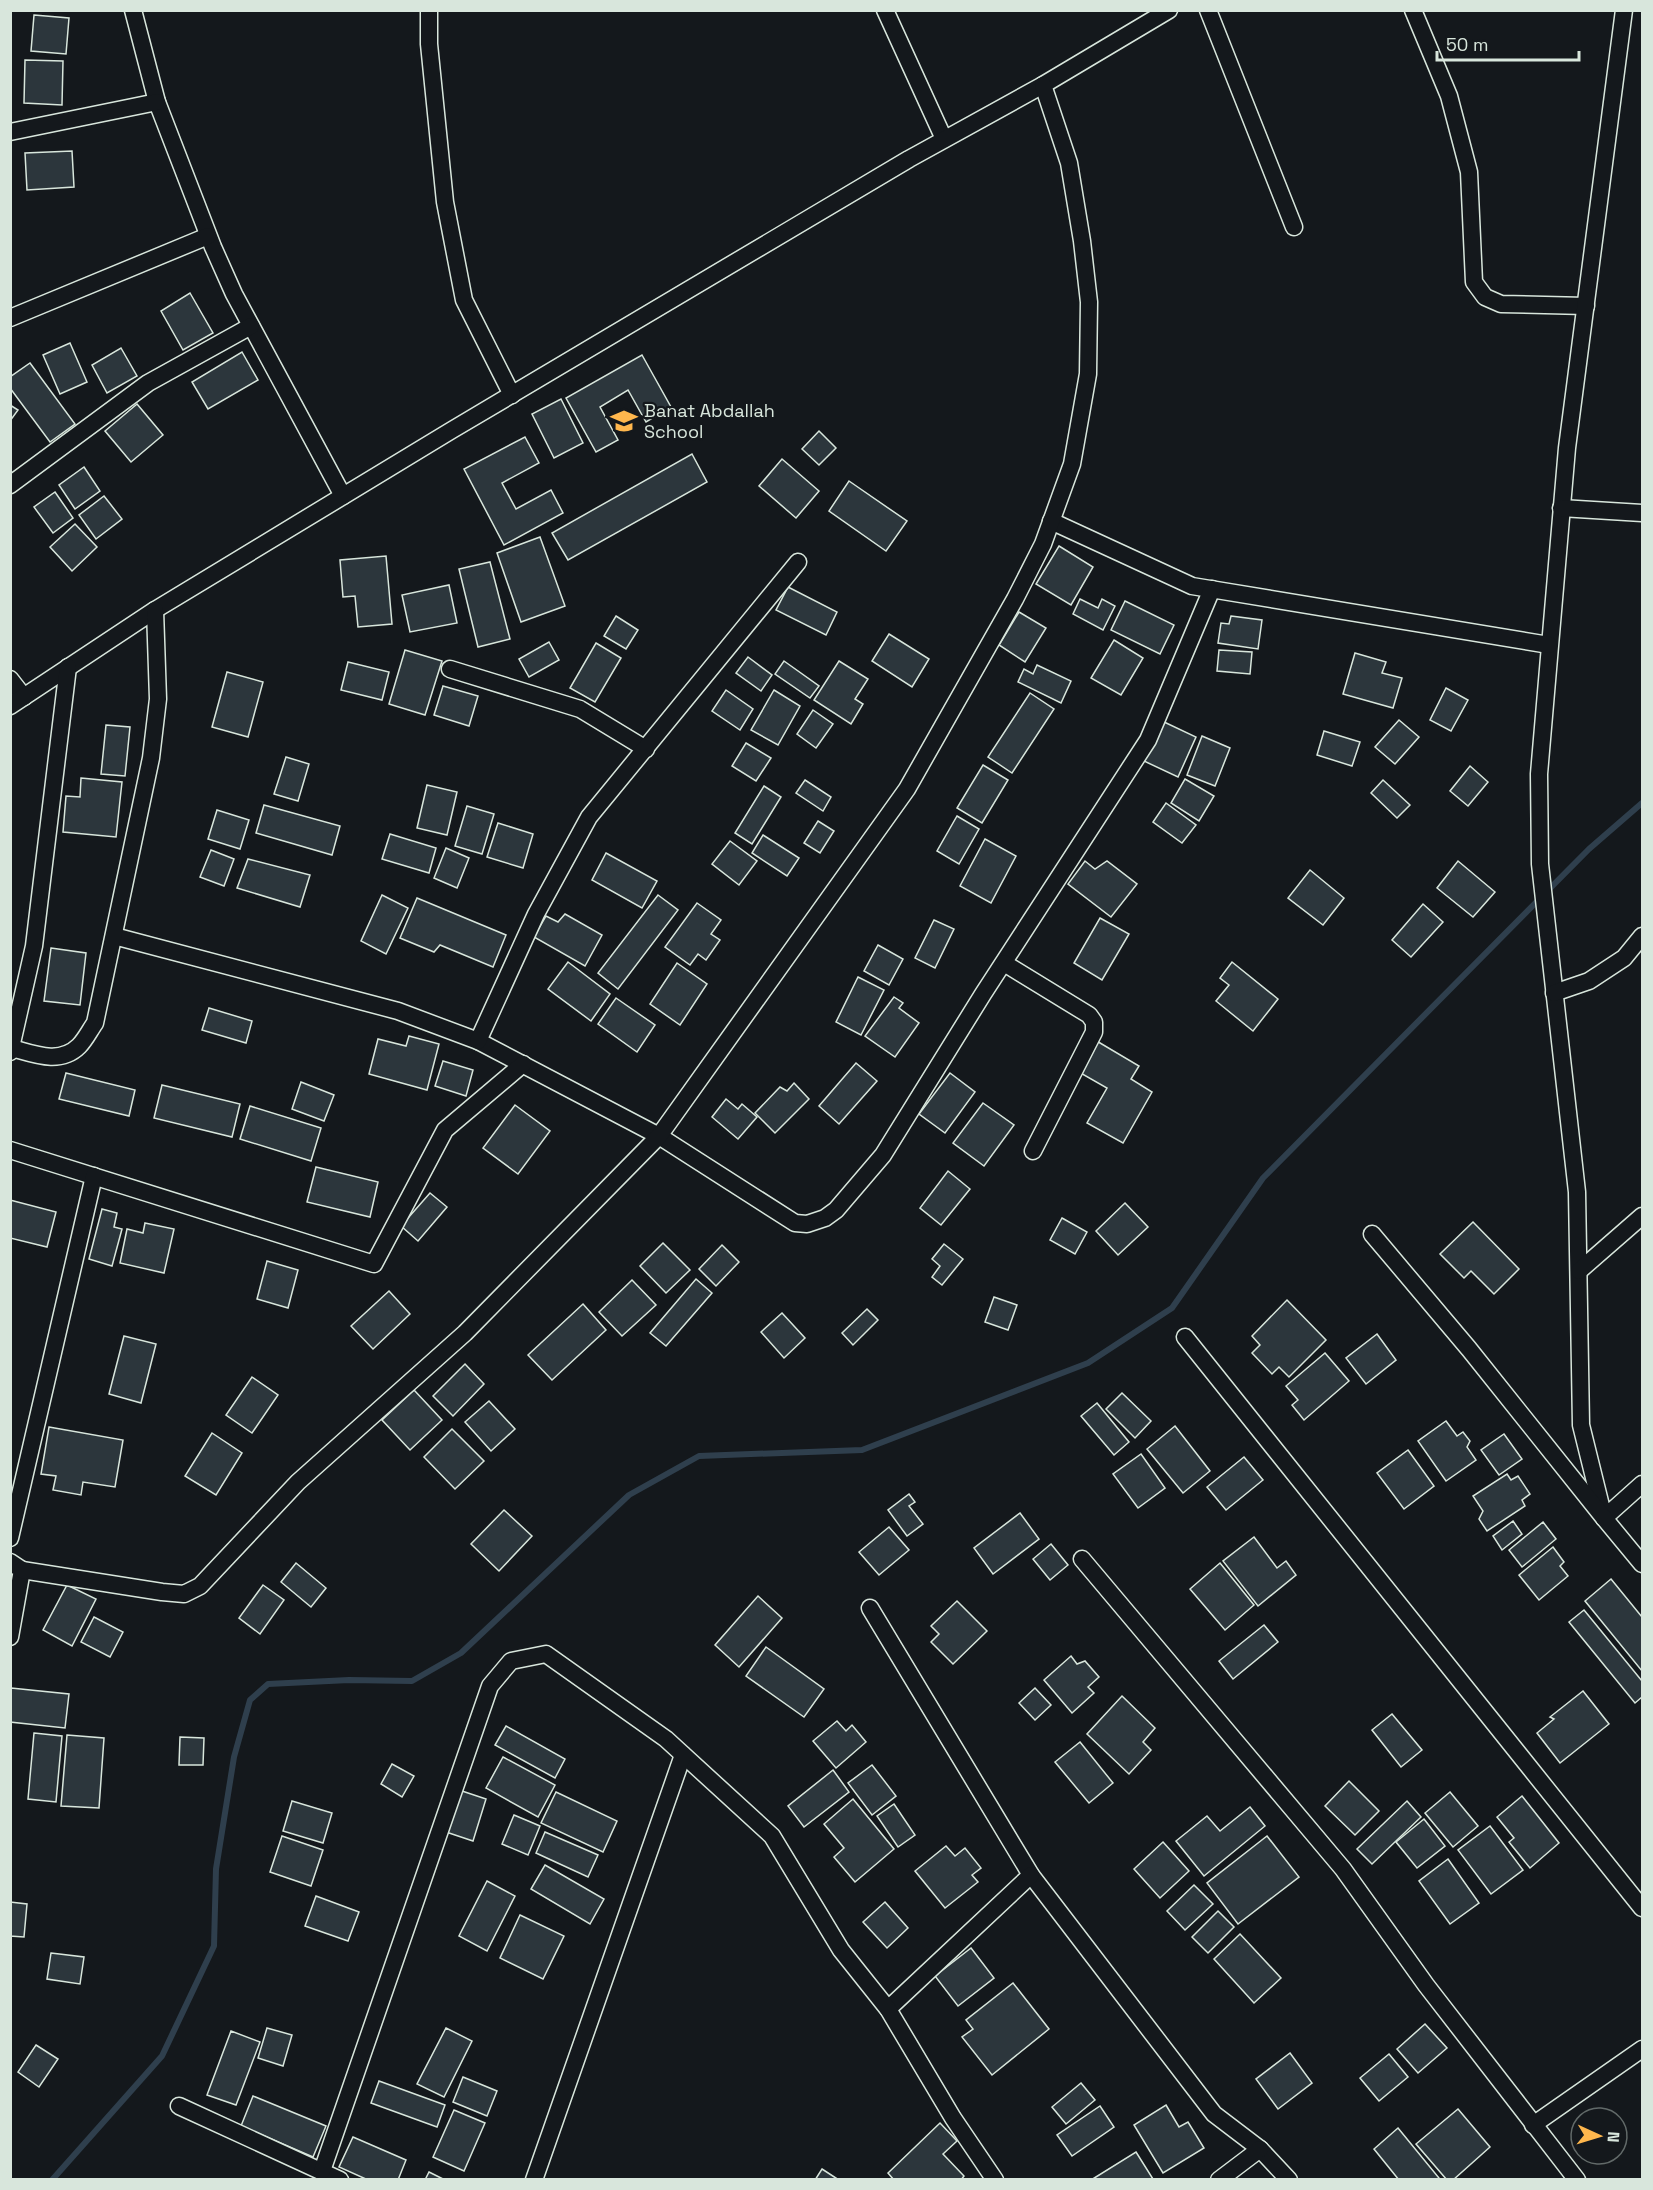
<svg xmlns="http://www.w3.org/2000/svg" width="1653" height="2190" font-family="'Space Grotesk',sans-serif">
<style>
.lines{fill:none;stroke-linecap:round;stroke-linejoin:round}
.stream{stroke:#2f3f4d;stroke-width:6}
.building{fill:#2c363c;stroke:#d8e6dc;stroke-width:1.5}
.minor-casing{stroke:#d8e6dc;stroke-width:19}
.minor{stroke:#14181c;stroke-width:16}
.labels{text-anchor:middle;stroke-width:4.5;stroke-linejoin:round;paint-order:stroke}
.poi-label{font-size:18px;fill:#d8e6dc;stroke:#14181c;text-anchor:start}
</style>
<rect width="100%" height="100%" fill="#14181c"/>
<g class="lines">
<polyline class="stream" points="52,2180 162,2056 214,1946 216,1869 234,1757 250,1700 268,1684 349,1680 412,1681 461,1653 629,1495 699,1456 862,1450 1088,1363 1172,1308 1263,1178 1589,849 1642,803"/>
</g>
<g class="building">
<polygon points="34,15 69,18 66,54 31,51"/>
<polygon points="25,60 63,61 62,105 24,103"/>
<polygon points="72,151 74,187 27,190 25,153"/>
<polygon points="190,293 213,333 183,350 161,311"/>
<polygon points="70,343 87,382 60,394 43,355"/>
<polygon points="121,348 137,376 107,393 92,365"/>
<polygon points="242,352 258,380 208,409 192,382"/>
<polygon points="642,355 671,407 646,422 628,390 600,407 618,440 596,452 566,398"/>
<polygon points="30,363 75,424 50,442 10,388 10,377"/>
<polygon points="561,399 583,443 554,458 532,414"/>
<polygon points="137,404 163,435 131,462 105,431"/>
<polygon points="10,405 18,410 10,421"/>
<polygon points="819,431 836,448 819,465 802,449"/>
<polygon points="525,437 539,463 502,483 516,509 551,490 563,513 504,545 464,469"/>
<polygon points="692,454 707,482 568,560 552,533"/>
<polygon points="782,459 819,491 796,518 759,486"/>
<polygon points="84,467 100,491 75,509 59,485"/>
<polygon points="849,481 907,521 886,551 829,511"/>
<polygon points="55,492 73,518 53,533 34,507"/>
<polygon points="104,496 122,519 96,539 79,515"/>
<polygon points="75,524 97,547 72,571 50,547"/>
<polygon points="540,537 565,606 521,622 497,553"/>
<polygon points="1059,546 1093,567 1071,605 1036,584"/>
<polygon points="386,556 392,624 358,627 355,596 343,597 340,560"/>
<polygon points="490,562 510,639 478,647 459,569"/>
<polygon points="449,585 457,623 410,632 402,595"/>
<polygon points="788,587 837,612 826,635 776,610"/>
<polygon points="1080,599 1098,608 1102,599 1115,606 1103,630 1073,614"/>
<polygon points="1125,601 1174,625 1160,654 1111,630"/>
<polygon points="1019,612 1046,628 1025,662 999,645"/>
<polygon points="616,616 638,630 626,649 604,636"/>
<polygon points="1231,616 1262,620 1258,649 1218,643 1221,623 1229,624"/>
<polygon points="889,634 929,659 912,687 872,661"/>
<polygon points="1114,640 1143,658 1121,695 1091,678"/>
<polygon points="549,642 559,660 529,677 519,659"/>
<polygon points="596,643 621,658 595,702 570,688"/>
<polygon points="405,650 442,661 425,715 389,704"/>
<polygon points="1219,650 1252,652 1250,674 1217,671"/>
<polygon points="1355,653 1386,662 1382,673 1402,678 1393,708 1343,694"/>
<polygon points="748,657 772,675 761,691 736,673"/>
<polygon points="784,661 819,686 810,698 775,674"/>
<polygon points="839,661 868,679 855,699 863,704 851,724 814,700"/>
<polygon points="348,662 389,672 382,700 341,690"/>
<polygon points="1037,665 1071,681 1061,703 1018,682 1024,669 1033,674"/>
<polygon points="227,672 263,682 248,737 212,727"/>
<polygon points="443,686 478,696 469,726 434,715"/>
<polygon points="1446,688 1468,700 1451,731 1430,720"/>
<polygon points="726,690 753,709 740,730 712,711"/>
<polygon points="774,690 800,706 778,745 751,730"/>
<polygon points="1030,693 1054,709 1012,773 988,757"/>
<polygon points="813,710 833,724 816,748 797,734"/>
<polygon points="1399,720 1419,737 1395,764 1375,747"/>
<polygon points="1162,721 1196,737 1178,777 1144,761"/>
<polygon points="106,725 130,727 125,776 101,774"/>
<polygon points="1324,731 1360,742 1352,766 1317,755"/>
<polygon points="1202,736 1230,748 1215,786 1187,775"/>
<polygon points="746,743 771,758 756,781 732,766"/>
<polygon points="286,757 309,764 298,801 274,794"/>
<polygon points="983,765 1008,780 982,823 957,808"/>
<polygon points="1470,766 1488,782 1468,806 1450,791"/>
<polygon points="81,778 122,782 116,837 63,832 66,796 80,797"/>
<polygon points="1185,779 1214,796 1199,821 1171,803"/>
<polygon points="805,780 831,797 823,811 796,793"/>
<polygon points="1383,780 1410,805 1397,818 1371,793"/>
<polygon points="427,785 457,792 447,835 417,828"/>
<polygon points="764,786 781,797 752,844 735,833"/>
<polygon points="1166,803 1196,825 1182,843 1153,822"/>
<polygon points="264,805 340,826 332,855 256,833"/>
<polygon points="467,806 494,814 482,854 455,846"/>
<polygon points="217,810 249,820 240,849 208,839"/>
<polygon points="957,816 979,829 959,864 937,851"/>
<polygon points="818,821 834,831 820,853 804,843"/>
<polygon points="498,823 533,834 523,868 487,857"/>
<polygon points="390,834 436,848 429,873 382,859"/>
<polygon points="763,835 799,858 787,876 752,853"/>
<polygon points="985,839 1016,856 991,903 960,886"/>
<polygon points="730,841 757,861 739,885 712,864"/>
<polygon points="446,848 469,858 457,888 434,878"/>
<polygon points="211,850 234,859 224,886 200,877"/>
<polygon points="606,853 657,881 642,908 592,880"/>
<polygon points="248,859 310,875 300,907 237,888"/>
<polygon points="1085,861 1095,869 1107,861 1137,884 1111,917 1068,884"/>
<polygon points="1458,861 1495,892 1473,917 1437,888"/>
<polygon points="1310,870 1344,898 1323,925 1288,898"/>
<polygon points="382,895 408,908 386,954 361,941"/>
<polygon points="658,895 678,910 618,989 598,973"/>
<polygon points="417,898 506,935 493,967 440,945 434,952 400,938"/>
<polygon points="697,903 721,920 711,934 720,940 706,960 698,954 690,965 665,947"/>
<polygon points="1423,904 1443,922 1411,957 1392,940"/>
<polygon points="565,914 602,935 585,966 534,937 546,916 558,922"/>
<polygon points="1100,918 1129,934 1102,980 1074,963"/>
<polygon points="934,920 954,929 935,968 915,958"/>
<polygon points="878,945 903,959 889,985 864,971"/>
<polygon points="51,948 86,953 80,1005 44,1001"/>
<polygon points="568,962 610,994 591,1021 548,989"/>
<polygon points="1232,962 1278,999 1253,1031 1216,1001 1229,985 1220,978"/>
<polygon points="677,963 707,984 680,1025 650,1004"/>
<polygon points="858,977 884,990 861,1035 836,1022"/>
<polygon points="894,997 903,1003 899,1008 919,1023 895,1057 865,1036"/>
<polygon points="616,998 655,1025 637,1052 598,1024"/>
<polygon points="209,1008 252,1021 246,1043 202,1030"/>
<polygon points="409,1036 439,1044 427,1090 369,1074 378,1039 406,1046"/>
<polygon points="1095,1040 1139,1066 1131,1079 1152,1092 1123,1143 1087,1123 1107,1088 1077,1071"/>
<polygon points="443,1061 473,1070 466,1096 435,1086"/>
<polygon points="856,1063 877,1081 839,1124 819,1106"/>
<polygon points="66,1073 135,1090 129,1116 59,1099"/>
<polygon points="950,1073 975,1092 945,1133 919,1114"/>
<polygon points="301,1082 334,1095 324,1121 292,1109"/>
<polygon points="794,1083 809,1099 775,1133 755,1113 780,1087 787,1091"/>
<polygon points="162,1085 240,1104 232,1137 154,1118"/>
<polygon points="726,1099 738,1109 742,1104 757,1117 738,1139 712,1117"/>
<polygon points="983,1103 1014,1125 984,1166 953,1143"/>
<polygon points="515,1105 550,1131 518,1174 483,1148"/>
<polygon points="250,1106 321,1128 311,1161 240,1139"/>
<polygon points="316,1167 378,1182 370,1217 307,1202"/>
<polygon points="948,1171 970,1189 941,1225 920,1208"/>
<polygon points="430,1193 447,1207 418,1241 401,1226"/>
<polygon points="10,1200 56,1212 47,1247 10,1238"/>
<polygon points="1125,1203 1148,1227 1118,1255 1096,1231"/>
<polygon points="102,1209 117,1213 114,1227 122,1229 112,1266 89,1259"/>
<polygon points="1062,1218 1087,1232 1075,1254 1050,1240"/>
<polygon points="1473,1222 1519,1269 1494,1294 1471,1271 1464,1278 1440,1254"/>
<polygon points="145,1223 174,1229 164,1273 120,1263 127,1229 143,1233"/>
<polygon points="663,1243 690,1270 666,1293 640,1266"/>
<polygon points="944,1244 963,1259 942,1285 932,1277 940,1266 932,1259"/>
<polygon points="722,1245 739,1262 716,1286 699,1269"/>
<polygon points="267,1261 298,1270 288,1308 257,1299"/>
<polygon points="696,1279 712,1293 666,1346 650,1333"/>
<polygon points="632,1280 656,1305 622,1336 599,1312"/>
<polygon points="389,1291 410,1314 373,1349 351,1326"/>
<polygon points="994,1297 1017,1305 1008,1330 985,1322"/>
<polygon points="1287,1300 1326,1340 1289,1377 1279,1367 1272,1374 1252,1353 1260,1345 1252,1336"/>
<polygon points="583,1304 606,1330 552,1380 528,1355"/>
<polygon points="867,1309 878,1320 853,1345 842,1333"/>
<polygon points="782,1313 805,1338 784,1358 761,1332"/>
<polygon points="1377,1334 1396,1360 1366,1384 1346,1358"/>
<polygon points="124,1336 156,1344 141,1403 109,1394"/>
<polygon points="1325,1353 1349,1381 1304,1420 1292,1405 1298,1400 1286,1386"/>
<polygon points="465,1364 484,1384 453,1416 433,1396"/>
<polygon points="252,1377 278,1395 252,1433 226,1415"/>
<polygon points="414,1390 442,1420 410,1450 382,1420"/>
<polygon points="1122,1393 1151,1421 1135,1438 1106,1409"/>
<polygon points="489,1401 515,1429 491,1451 465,1422"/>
<polygon points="1097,1403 1129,1442 1114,1455 1081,1416"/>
<polygon points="1446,1421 1457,1436 1463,1432 1470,1441 1467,1447 1476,1460 1446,1481 1418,1441"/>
<polygon points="1175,1426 1210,1471 1183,1493 1147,1449"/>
<polygon points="49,1427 123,1440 115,1487 83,1482 81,1495 53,1490 56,1476 41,1474"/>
<polygon points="452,1429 484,1461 455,1489 424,1457"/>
<polygon points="212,1433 242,1453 216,1495 185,1476"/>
<polygon points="1504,1434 1522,1459 1499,1475 1481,1450"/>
<polygon points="1408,1450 1434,1486 1404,1509 1377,1473"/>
<polygon points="1141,1454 1165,1488 1138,1508 1113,1474"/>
<polygon points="1244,1457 1263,1480 1226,1510 1207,1487"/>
<polygon points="1507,1474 1511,1480 1518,1476 1530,1494 1522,1500 1525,1506 1487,1531 1479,1519 1483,1511 1473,1496"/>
<polygon points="909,1494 915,1502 909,1506 923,1524 907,1536 888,1510"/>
<polygon points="504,1510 532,1536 499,1571 471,1544"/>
<polygon points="1020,1513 1039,1539 993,1574 974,1548"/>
<polygon points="1513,1521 1522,1534 1502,1550 1493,1536"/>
<polygon points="1543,1522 1556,1539 1522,1567 1509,1550"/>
<polygon points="889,1527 909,1550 879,1575 859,1552"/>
<polygon points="1254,1537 1277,1568 1286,1561 1296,1575 1258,1606 1223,1561"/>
<polygon points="1051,1544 1068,1565 1050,1580 1033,1559"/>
<polygon points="1553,1547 1564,1562 1560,1566 1568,1576 1539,1600 1519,1575"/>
<polygon points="296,1563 326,1588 311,1607 281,1582"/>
<polygon points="1220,1563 1254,1605 1225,1630 1190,1589"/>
<polygon points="1611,1579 1642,1617 1642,1671 1585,1601"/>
<polygon points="67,1585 96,1599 72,1646 43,1630"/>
<polygon points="263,1585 284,1600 260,1634 239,1618"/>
<polygon points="758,1596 782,1618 739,1667 715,1645"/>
<polygon points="957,1601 987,1631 953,1664 931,1642 939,1634 931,1626"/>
<polygon points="1584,1610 1642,1681 1642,1697 1635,1703 1569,1622"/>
<polygon points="94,1617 123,1632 110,1657 81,1642"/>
<polygon points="1264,1625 1278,1642 1233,1679 1219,1661"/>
<polygon points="766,1647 824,1689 804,1717 746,1676"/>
<polygon points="1071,1656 1077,1664 1085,1661 1099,1677 1088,1687 1094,1693 1072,1713 1044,1680"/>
<polygon points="11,1688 69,1694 65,1728 10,1722"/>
<polygon points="1035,1688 1051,1705 1035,1720 1019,1703"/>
<polygon points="1583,1691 1609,1724 1560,1763 1537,1733 1554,1719 1550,1717"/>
<polygon points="1122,1696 1155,1728 1143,1742 1151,1750 1129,1774 1087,1734"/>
<polygon points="1392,1714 1422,1750 1401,1767 1372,1730"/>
<polygon points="837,1721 846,1731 852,1725 866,1742 836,1768 813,1741"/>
<polygon points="506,1726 565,1759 555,1778 495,1745"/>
<polygon points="34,1733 62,1736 56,1802 28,1799"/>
<polygon points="67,1735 104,1738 99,1808 61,1806"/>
<polygon points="180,1737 204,1738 203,1765 179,1765"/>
<polygon points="1080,1742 1113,1783 1089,1803 1055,1762"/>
<polygon points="503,1757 555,1785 538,1817 486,1788"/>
<polygon points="392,1764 414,1776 402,1797 381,1784"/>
<polygon points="872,1765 896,1796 872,1815 848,1783"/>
<polygon points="833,1770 849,1792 804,1827 788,1806"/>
<polygon points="1349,1781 1379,1811 1355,1835 1325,1806"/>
<polygon points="456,1789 486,1799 473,1841 443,1831"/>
<polygon points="556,1792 617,1821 603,1852 541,1823"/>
<polygon points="1450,1792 1478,1826 1453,1847 1425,1813"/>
<polygon points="1522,1796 1559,1843 1530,1868 1509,1842 1514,1838 1497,1817"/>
<polygon points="853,1799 894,1849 855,1882 834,1857 844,1848 824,1824"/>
<polygon points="292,1801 332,1813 323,1843 283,1831"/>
<polygon points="1407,1801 1421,1817 1372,1864 1357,1849"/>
<polygon points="894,1804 915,1835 898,1847 877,1816"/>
<polygon points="1250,1807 1265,1826 1204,1876 1176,1841 1207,1816 1220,1831"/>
<polygon points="514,1815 540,1826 528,1855 502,1844"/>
<polygon points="1424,1819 1445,1846 1417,1868 1396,1842"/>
<polygon points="1490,1826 1523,1870 1491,1894 1458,1850"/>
<polygon points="545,1832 598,1855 588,1877 536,1853"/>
<polygon points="282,1836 323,1850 311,1886 270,1872"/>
<polygon points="1267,1836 1299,1877 1238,1924 1207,1883"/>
<polygon points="1163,1842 1189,1871 1160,1898 1134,1869"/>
<polygon points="946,1846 955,1856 965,1848 981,1868 972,1875 978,1882 945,1908 915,1871"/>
<polygon points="1448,1859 1479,1903 1450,1924 1419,1881"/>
<polygon points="545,1865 604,1899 590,1924 531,1889"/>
<polygon points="487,1881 515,1896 487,1951 459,1936"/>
<polygon points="1194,1885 1213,1904 1185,1930 1167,1911"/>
<polygon points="316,1896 359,1912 348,1941 305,1926"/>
<polygon points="10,1902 27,1904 24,1937 10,1936"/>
<polygon points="885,1902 908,1928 887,1948 863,1922"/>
<polygon points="1218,1911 1234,1927 1208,1953 1192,1937"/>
<polygon points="520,1915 564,1936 543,1979 500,1958"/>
<polygon points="1240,1934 1281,1978 1254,2003 1214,1959"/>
<polygon points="971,1948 994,1978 958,2006 935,1976"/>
<polygon points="51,1953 84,1957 80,1984 47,1979"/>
<polygon points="1013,1983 1049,2029 992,2075 962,2037 973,2029 966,2020"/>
<polygon points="1425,2024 1447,2048 1418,2073 1397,2049"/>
<polygon points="267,2028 292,2035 283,2066 258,2058"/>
<polygon points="446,2028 472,2041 444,2097 417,2084"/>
<polygon points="231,2031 260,2042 236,2105 207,2095"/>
<polygon points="36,2045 58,2059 39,2087 18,2072"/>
<polygon points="1290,2053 1312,2083 1278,2109 1256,2079"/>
<polygon points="1389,2054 1408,2077 1379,2101 1360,2078"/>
<polygon points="463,2077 497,2091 487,2116 453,2102"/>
<polygon points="379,2081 445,2105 437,2127 371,2103"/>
<polygon points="1081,2083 1095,2100 1066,2124 1052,2107"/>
<polygon points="253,2096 326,2126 313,2157 241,2126"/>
<polygon points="1166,2105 1179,2127 1188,2122 1204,2148 1163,2173 1134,2125"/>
<polygon points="1100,2106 1114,2127 1072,2156 1057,2135"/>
<polygon points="1458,2109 1490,2147 1453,2180 1447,2180 1416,2144"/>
<polygon points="454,2110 485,2123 464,2171 433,2157"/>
<polygon points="940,2123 957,2141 943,2154 964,2176 961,2180 894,2180 888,2173"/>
<polygon points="1398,2128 1439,2178 1436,2180 1399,2180 1374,2149"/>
<polygon points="353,2137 406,2160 398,2180 368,2180 339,2167"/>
<polygon points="1136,2152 1153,2179 1091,2180"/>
<polygon points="822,2169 839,2180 815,2180"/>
<polygon points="429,2172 445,2180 425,2180"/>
</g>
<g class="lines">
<defs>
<g id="minor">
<polyline points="133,10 157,102 213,247 234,294 343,496"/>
<polyline points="429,10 429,44 445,202 464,300 512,395"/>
<polyline points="885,10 944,139"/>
<polyline points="1208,10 1294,227"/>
<polyline points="1413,10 1449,96 1469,172 1474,282 1485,297 1501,304 1586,306"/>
<polyline points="1624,10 1567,448 1539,774 1540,864 1577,1192 1581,1425 1604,1518 1642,1484"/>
<polyline points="10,132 157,102"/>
<polyline points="10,318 208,236"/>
<polyline points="10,485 148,383 251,326"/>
<polyline points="1561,508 1642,513"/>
<polyline points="1051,521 1192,586 1549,645"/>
<polyline points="450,669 580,709 646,749"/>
<polyline points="10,679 24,697"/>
<polyline points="10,706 155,610 452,430 909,159 1043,85 1169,10"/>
<polyline points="114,936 398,1011 478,1041 659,1136 795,1223 807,1224 825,1218 836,1210 883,1155 983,994 1148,740 1212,589"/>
<polyline points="1004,963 1089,1015 1094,1022 1094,1032 1033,1151"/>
<polyline points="1554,993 1589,981 1624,958 1642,936"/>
<polyline points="478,1041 536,914 589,817 798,562"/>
<path d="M12,1048c22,6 48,17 67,-2 6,-6 11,-16 16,-23l56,-265 7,-59 -3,-89"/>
<polyline points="10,1052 34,946 68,667"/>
<polyline points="10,1150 374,1264 445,1130 523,1064"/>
<polyline points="1372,1234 1469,1349 1604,1518 1642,1564"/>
<polyline points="1579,1271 1642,1216"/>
<polyline points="1185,1337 1642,1908"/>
<polyline points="10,1538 94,1176"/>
<polyline points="1082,1559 1343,1869 1426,1985 1577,2180"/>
<polyline points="10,1562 22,1570 10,1637"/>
<polyline points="22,1570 162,1592 184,1594 200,1586 298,1482 465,1333 659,1136 907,789 1015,599 1043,544 1072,464 1088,374 1089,302 1082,241 1069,163 1043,85"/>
<polyline points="870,1608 1031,1875 1214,2114 1260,2149 1289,2180"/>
<polyline points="888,2009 1031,1875"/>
<polyline points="179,2106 340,2180"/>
<polyline points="1533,2125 1642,2049"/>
<polyline points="322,2171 490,1686 511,1661 546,1654 666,1739 772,1836 841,1950 888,2009 953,2118 995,2180"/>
<polyline points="534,2180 683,1755"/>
<polyline points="1219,2180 1260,2149"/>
</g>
</defs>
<use href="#minor" class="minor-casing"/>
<use href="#minor" class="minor"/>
</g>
<defs>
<symbol id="school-bare" viewBox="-9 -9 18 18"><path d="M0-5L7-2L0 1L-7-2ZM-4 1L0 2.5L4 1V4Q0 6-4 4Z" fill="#ffb74d" stroke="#14181c" stroke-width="2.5" paint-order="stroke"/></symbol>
</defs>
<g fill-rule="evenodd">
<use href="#school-bare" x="605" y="402" width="38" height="38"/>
</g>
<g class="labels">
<g class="poi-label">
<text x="644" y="417">Banat Abdallah<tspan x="644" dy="21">School</tspan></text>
</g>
</g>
<rect width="1653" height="2190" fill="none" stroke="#d8e6dc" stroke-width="24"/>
<g transform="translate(1599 2136) rotate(94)"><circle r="28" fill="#14181c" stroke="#626a69" stroke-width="1.5"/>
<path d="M0-4.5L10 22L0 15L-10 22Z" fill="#ffb74d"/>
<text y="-9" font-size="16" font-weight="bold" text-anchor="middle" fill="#d8e6dc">N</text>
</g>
<path d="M1437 51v9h142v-9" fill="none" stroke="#d8e6dc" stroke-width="3"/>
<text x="1446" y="51" font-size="18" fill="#d8e6dc" stroke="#14181c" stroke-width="4.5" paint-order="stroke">50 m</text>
</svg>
